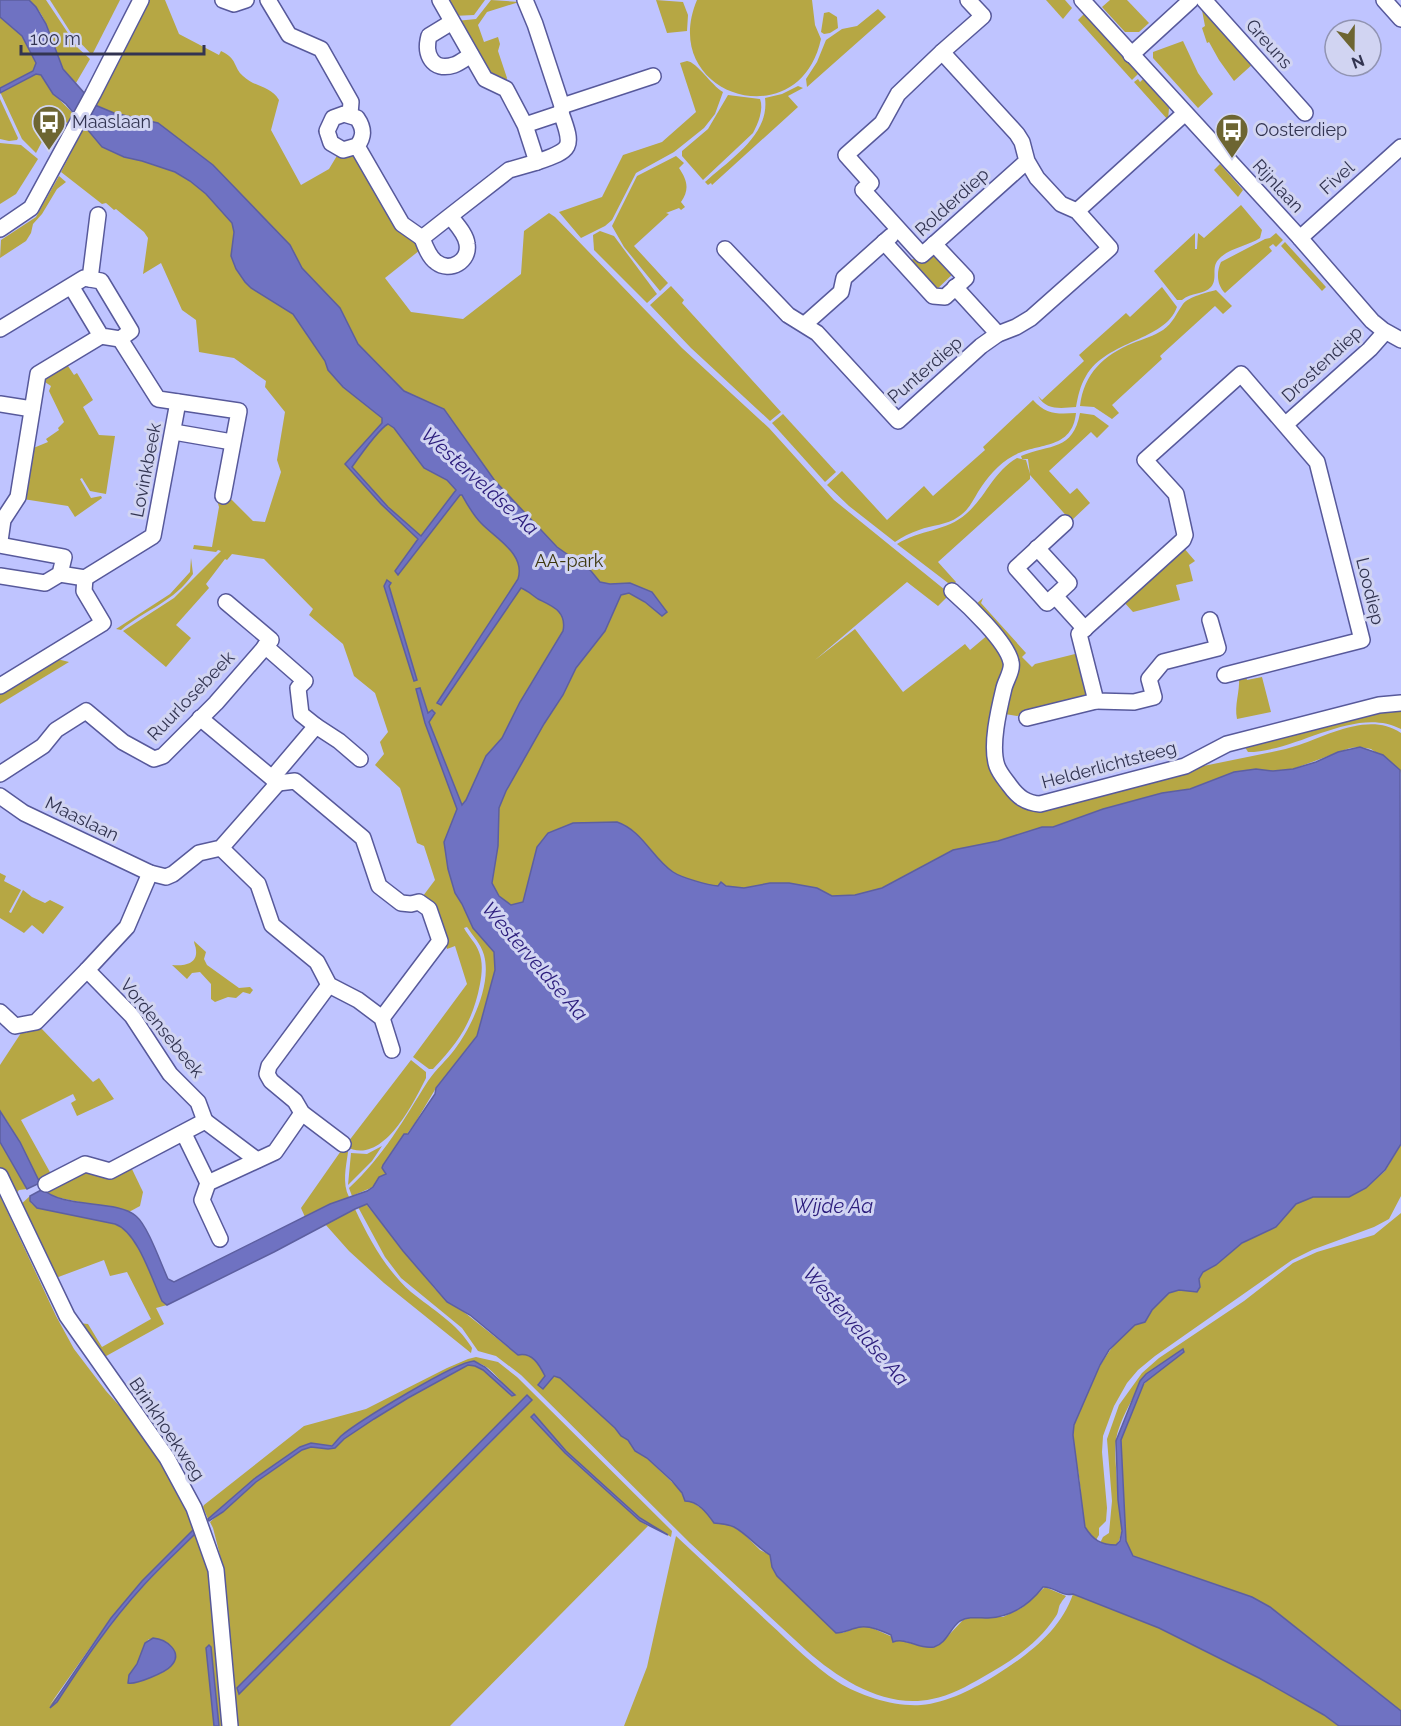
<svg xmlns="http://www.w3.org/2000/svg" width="1401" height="1726" font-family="Raleway,sans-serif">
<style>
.green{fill:#b6a744;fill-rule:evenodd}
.water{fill:#6f72c2;stroke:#5d5fa0;stroke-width:1.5;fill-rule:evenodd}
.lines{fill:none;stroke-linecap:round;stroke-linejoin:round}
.minor-casing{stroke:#57599b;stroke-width:18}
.minor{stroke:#fff;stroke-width:15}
.labels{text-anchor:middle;stroke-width:6;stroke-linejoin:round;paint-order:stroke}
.street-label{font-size:18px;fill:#323451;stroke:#d1d4f2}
.poi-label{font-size:18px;fill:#323451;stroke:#d1d4f2;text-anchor:start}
.park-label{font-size:18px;fill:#3d370c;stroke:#d1d4f2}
.water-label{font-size:20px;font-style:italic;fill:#2b1c7c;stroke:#d1d4f2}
</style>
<rect width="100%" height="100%" fill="#bfc4ff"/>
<g class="green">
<path d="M29,0h17l32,48 12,11 -14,24c-4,-5 -10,-9 -13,-14 -12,-22 -13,-52 -34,-69z"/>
<polygon points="50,0 120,0 92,55 71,33"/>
<path d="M150,0h15l14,34 40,21 2,-4c17,8 12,16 22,25 11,11 28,10 36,24l-8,30 30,55 28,-16 9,-15h15l67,96 -35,28 26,34 52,7 58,-45 3,-43 25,-18 6,4 127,131 87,80 65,72 116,94 -12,12 -31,-24 -92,78 40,-31 48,63 62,-48 5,6 19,-16 17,24 -15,96 31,49 250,-51c9,-2 18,-4 27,-7 32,-11 71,-33 102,-12v41l-1,-4 -29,-21 -11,-2 -10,1 -57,21 -20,2 -17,-2 -22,3 -44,17 -28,4 -59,16 -50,18h-11l-175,80 -341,-5 -42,36 10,14 1,18 -18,66 -41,52 -21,35 -33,45 4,6 -13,13 -21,9 -3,-8c34,-31 55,-69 79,-107 8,-12 19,-21 27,-32 17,-23 37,-65 29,-94 -3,-11 -11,-19 -17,-28l-3,1c4,8 12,15 15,24 4,10 3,21 1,32 -7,37 -21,58 -47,85h-4l-16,-12 54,-73 -12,-38 -8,3 -14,-44 -10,-9 12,-16 -11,-34 -7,-3 -17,-55 -25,-23 9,-11 -4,-12 8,-10 -13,-39 -21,-17 -11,-32 -34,-29 4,-6 -49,-50 -32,-5 -5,6 -2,-1 -19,25 3,4 -33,37 15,13 -25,29 -43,-36 51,-33 47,-47 -3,-1 -2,2 -23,-3 1,-4 18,2 7,-40 -2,-7 11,1 1,-4 24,24 12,1 16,-50 -4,-12 8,-48 -20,-25 1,-6 -32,-23 -35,-6 -3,-32 -14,-10 -21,-47 -18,11 5,-36 -4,-6 -28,-23 -2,1 -8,-7 -4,1 -41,-32 18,-35 -19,-22 -14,19 -10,19 -14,-14 -21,-45 -1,-2 36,-18 5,1c11,20 28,33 43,50z"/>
<polygon points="444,0 485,0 474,15 453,16"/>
<polygon points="491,0 519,2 487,12 478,25 484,42 498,37 500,44 498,51 507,78 505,84 487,76 456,21 476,19"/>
<polygon points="656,0 683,2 688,15 687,31 667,33"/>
<path d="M697,0h115l3,25 6,14c-22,101 -164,56 -124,-39z"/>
<polygon points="1046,0 1065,0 1072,8 1063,19"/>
<polygon points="1110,0 1127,0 1149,23 1139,32 1125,32 1102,7"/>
<polygon points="1201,5 1254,63 1234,81 1219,60 1209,42 1207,43 1202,28 1205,26"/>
<polygon points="878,9 886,17 807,87 806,79 817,62 826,40 842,29 857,26"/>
<polygon points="829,12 837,17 838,28 830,33 824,34 821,32 824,13"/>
<polygon points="1084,14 1138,74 1132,80 1078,20"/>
<polygon points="0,17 22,36 36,63 33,71 0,88"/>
<polygon points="1183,41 1198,73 1213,94 1198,108 1153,58 1153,52"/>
<path d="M687,61c10,1 24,24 36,31l-8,22 -11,14 -30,24 -38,21 -24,47 -7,6 -24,12 -22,-26 43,-15 21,-42 39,-13 34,-30 -16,-49z"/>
<polygon points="1138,79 1140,82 1143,79 1169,108 1168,120 1134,82"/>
<path d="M798,86l5,2 -15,8 10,11 -86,78 -1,-2 -3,2 -3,-3c24,-22 65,-47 60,-84l17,-4z"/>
<path d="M728,95l32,4c4,10 -2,25 -7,34l-50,47 -21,-24v-5l26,-22z"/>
<polygon points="0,99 18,138 17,140 9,141 0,139"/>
<polygon points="0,143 21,145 38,159 16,194 0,204"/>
<path d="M676,156l8,7 -5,5c8,12 11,21 2,34l4,5 -4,3 -2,-2 -13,5 3,1 -35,32 34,37 -8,8 -36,-44 -12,-21 25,-50z"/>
<polygon points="1220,164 1243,190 1238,197 1214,170"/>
<polygon points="59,176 66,182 57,189 42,214 33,224 31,233 26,241 0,258 1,240 36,217"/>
<path d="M1241,205l21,25 -2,8c-12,8 -32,10 -42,22 -7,8 0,19 -7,27 -7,8 -20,5 -29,13h-5l-23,-29 41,-38v16h2l1,-16 6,5z"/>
<polygon points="600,231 614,236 657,294 647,303 594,250 593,235"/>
<path d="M1276,233l7,7 -7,7 -3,-3 -4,3 3,4 -47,42c-8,-8 -9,-20 -4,-31l44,-23 5,-1z"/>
<polygon points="1285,242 1326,287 1322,291 1281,246"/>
<polygon points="935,248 956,271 934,292 910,260 918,258"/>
<polygon points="671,286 684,300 682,303 781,412 770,421 691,348 650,305"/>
<path d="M1162,287l15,20c-12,34 -70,33 -91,69 -6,10 -8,20 -10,31 -14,1 -30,4 -38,-11l4,4 42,-39 -5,-6 47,-42 4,4z"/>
<path d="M1216,290l16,16 -9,8 -8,-8 -55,50 2,3 -50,46 7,8 -7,6 -18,-12 -14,-1c4,-33 24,-51 53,-63 10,-4 21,-7 30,-13 10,-7 13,-16 20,-26 5,-7 25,-12 33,-14z"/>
<polygon points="66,363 74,375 77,373 93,400 83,407 99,435 115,436 106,494 90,491 82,478 80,479 91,498 101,496 102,498 75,517 68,506 23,499 31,449 48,442 46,439 59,430 58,428 64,422 49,391 51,386 42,380"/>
<path d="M1033,400c13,15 25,14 43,13 -4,38 -39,29 -63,43 -15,8 -26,22 -35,36 -6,10 -10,19 -20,25 -11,8 -26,8 -39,13 -9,3 -17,7 -24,12l-46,-36 -22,-21 15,-14 45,49 37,-34 9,10 52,-46 -2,-3z"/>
<path d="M1080,413l14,2 15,11 -12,12 -6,-6 -42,39 21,23 7,-6 13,15 -19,18 -41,-46v4l-92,83 18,20 -4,4 -55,-42c22,-14 50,-13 69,-30 20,-17 27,-42 51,-56l9,2 4,14 -2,-15h-6l-1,-3c29,-12 52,-5 59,-43z"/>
<polygon points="783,414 836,472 825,482 772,423"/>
<polygon points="1183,547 1195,561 1189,565 1193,581 1176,585 1180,600 1133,612 1123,601"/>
<path d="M191,558l2,16c-18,27 -48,36 -72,56l-5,-1 54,-35 20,-22z"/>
<polygon points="983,598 981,603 1026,653 1022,657 1032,667 1035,664 1079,653 1088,693 1086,697 1017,716 1005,714 1016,668 975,605"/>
<polygon points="57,659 69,662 0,704 0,693"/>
<path d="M1245,673l2,7 15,-3 9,35 -34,7c-3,-14 3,-27 2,-41z"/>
<path d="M1401,706v23c-46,-24 -104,23 -153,23l-5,-8z"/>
<polygon points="0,873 6,876 4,881 21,890 9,912 11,913 23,890 32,897 45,903 50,900 64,907 43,934 32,925 24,933 0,918"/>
<path d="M194,941l12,11 -2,7 3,6 32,23 11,-1 3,3 -3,4 -7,-2 -7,6 -8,-1 -13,5 -4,-3v-15l-11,-12 -8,1 -5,6 -15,-14c8,1 26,1 24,-15 0,-3 -2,-6 -2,-9z"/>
<polygon points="40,1027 93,1082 99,1078 114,1099 77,1116 71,1103 76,1100 73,1094 21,1120 51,1174 40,1183 9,1124 0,1111 0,1065 21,1033 27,1033 27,1028"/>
<path d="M411,1060l15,12v6c-13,26 -44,90 -81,68z"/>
<polygon points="0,1142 27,1189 19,1190 14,1196 0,1169"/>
<path d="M1401,1144v52l-12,23 -15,8 -62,23 -20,10 -137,96 -17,14 -11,13 -13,23 -11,30 -1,16 5,56 -1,13 -7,7v7l-3,5c-5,-3 -9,-8 -11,-14 -5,-13 -3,-28 -5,-41 -1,-16 -8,-36 -7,-51 1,-26 43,-111 72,-112 7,-12 16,-29 31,-31 8,-2 15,-1 24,-4l-1,-8 4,-7 13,-7 26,-22 34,-16 20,-23 17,-7h36l17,-9 19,-17z"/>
<polygon points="382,1146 372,1161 348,1185 351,1153 367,1154"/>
<path d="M343,1148l5,4c-2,15 -6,31 1,45l-44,20 -4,-9z"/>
<polygon points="130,1165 143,1192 140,1206 129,1212 55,1197 45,1191 84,1168"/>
<path d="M0,1196l56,120 18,33 32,42 37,41 43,68 27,72 13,154h-7l-8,-79 -4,-1 7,80h-214zM193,1530l2,1v3c-25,25 -51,49 -73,77 -25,31 -47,64 -73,95l62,-88 31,-37zM149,1639l26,21c-9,16 -30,19 -47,21 1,-8 6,-11 10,-18 5,-8 4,-17 11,-24z"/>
<path d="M30,1196l1,7 6,5 78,16c23,8 37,56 47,77l5,4 -11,3 8,16 -65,36 -20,-37 9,1 14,23 49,-28 -24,-47 -17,4 -6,-16 -51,19 -34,-73z"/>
<path d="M366,1204l69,85 83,66c14,-3 21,9 27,21l-7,8 5,5 11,-13 6,2 55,50 6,8 7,4 7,11 12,7 33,32 3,6 21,14 9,11 19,5 11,7 17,17 10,5 2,12 5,9 65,57 17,-6h11l29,13 25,7 23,-10 16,-17 7,-3h33l20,-10 22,-20 21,9c-1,2 -4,4 -5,7 -3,3 -2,9 -5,13 -18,28 -45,45 -73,61 -16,9 -33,19 -51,22 -46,10 -92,-19 -125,-48l-117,-108 -169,-168 -25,-19 -18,-5 -16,-23 -61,-50 -16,-21 -27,-50z"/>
<path d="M355,1209c14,30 31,61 56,83 22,18 46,31 61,56l-1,5 -87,-70 -35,-32 -24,-27z"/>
<path d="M1401,1213v498l-131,-104 -18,-10 -119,-41 -7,-15 -5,-101 21,-54 6,-6 -2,-6c-9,18 -28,47 -30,67 -2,15 1,31 1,46 1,15 10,47 -1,58h-10l-6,-2 3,-6 6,-4 3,-32 -5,-62 12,-34 23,-32 17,-15 85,-57 49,-38 24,-11 57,-17z"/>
<path d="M476,1357l22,5 19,15 155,154 -1,6 -31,-19 -74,-67 -35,-35 34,37 75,68 8,5 -198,200h-213l-14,-159 -10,-39 -3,-6 46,-40 46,-32 9,-3 17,2 7,-1 8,-9 31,-20 34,-21 60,-33c17,-1 32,21 44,31 -9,-12 -21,-31 -37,-34 -15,-4 -118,61 -133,74 -4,3 -7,7 -11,10l-20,-3 -11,4 -63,47 -29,25 -5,-12 1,-2 100,-79 62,-17 81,-41 21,-9zM527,1395l5,5 -46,47 -249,243z"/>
<path d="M676,1536c31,29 62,58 93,87 22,20 44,43 69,59 22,14 57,25 83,23 26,-2 54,-17 75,-30 32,-20 65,-45 77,-81l86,34 100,50 65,37 15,11h-715l23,-59z"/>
</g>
<g class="water">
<path d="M0,0h29l7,7 10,17 17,45 32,36 19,8 44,10 55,42 77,80 12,23 38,40 18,36 46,47 40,18 51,72 62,66 34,24 9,11 10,2 20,-1 22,9 15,20 -5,4 -17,-14 -16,-9 -8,2 -16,36 -29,37 -13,27 -19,29 -38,67 -7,17 -1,38 -6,37 7,13 12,9 12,-3 14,-55 11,-14 25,-10 44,-1c26,9 35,36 56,50 9,6 35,13 45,14l3,-4 5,4 18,2 26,-5h19l28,5 15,8 23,-1 27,-7 71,-38 45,-9 44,-14h11l50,-18 59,-16 28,-4 44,-17 22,-3 17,2 20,-2 23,-7 22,-10 22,-5 23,8 17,15 1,374 -16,26 -19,18 -17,9h-36l-17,7 -20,23 -34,16 -26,22 -13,7 -4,7 1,8 -3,5 -18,-2 -10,3 -17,17 -7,12 -10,3 -26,25 -9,15 -26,60 -1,10 12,92c8,13 16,18 31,18l4,-4 2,-10 -4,-31 -2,-59 24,-60 6,-7 37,-25 1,3 -40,31 -23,57 5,101 7,15 119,41 18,10 131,104v15h-62l-15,-11 -65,-37 -100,-50 -86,-34c-12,3 -19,-8 -30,-7 -14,18 -32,30 -55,31 -10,0 -19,-2 -28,3 -10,7 -13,22 -26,26 -15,3 -27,-10 -41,-5l-2,-7c-9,-4 -20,-9 -30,-8 -9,1 -16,6 -25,6l-59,-57 -5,-9 -2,-12c-13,-8 -23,-21 -36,-28 -7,-3 -13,-3 -20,-4 -7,-10 -16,-22 -29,-22l-3,-8 -10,-12 -25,-23 -12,-7 -7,-11 -7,-4 -6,-8 -55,-50 -6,-2 -11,13 -5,-4 7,-9c-6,-12 -13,-24 -27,-21l-48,-40 -23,-13 -44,-51 -36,-47 -12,5 -81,43 -107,53 -5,-4c-10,-21 -24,-69 -47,-77l-78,-16 -7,-7v-5l13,-7c19,20 74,10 93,27 12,10 25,48 32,63l6,3 156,-78 37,-13 6,-4 6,-10 7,-3 -4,-6 1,-3 21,-31h4l27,-40 1,-6 41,-52 18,-66 -1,-18 -21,-24 -11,-24 -7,-11 -7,-24 -4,-27 13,-33 -32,-86 -9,-34 4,-1 8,25 4,-3 3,3 -6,9 33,83 4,-5 20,-44 16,-18 18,-36 43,-71c4,-20 -11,-25 -25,-32 -6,-4 -11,-9 -17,-11l-80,117 -4,-2 81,-124c8,-25 -23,-41 -37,-56 -8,-8 -14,-19 -19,-28h-2l-62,80 -3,-4 23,-32 -37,-35 -36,-40 37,-41v-5l-39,-31 -15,-17 -3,-9 -32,-47 -42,-26 -6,-6 -9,-13 -5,-13 3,-24 -2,-9 -26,-29 -16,-13 -15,-9 -33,-11 -18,-4 -22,-10 -36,-43 -13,-10 -12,-19 -5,-1 -36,19v-5l33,-17 3,-8 -14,-27 -22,-19zM388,424l6,4 30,40 23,12 9,10 -35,46 -33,-29 -36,-40c7,-10 27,-38 36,-43z"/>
<polygon points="387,580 391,583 389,586 417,680 414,681 384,586"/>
<polygon points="0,1111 20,1142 40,1183 27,1189 0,1142"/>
<path d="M474,1361l11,6 30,28 -3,1 -29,-26 -8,-4 -7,-1 -60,33 -34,21 -30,20 -9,9 -7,1 -17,-2 -9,3 -46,32 -33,30 -14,9 -1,-2 46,-40 46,-32 11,-4 21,3c3,-3 6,-7 9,-10 18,-15 114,-74 133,-75z"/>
<polygon points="527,1395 532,1400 239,1694 237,1688"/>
<polygon points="534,1414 566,1451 640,1518 668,1535 640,1521 565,1453 531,1417"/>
<path d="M193,1530l2,4c-17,17 -36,34 -52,52 -33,36 -60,76 -86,116l-7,6 61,-90 31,-37z"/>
<path d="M153,1638c13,1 31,14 18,28 -5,6 -35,19 -43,17l1,-8 8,-11 8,-21z"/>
<polygon points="209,1645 211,1647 219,1726 214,1726 206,1648"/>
</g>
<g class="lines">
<defs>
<g id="minor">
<polyline points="223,0 234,4 246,0"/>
<polyline points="268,0 289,35 321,49 351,102 350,114"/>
<path d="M440,0l45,79 21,10 19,36 12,37c35,-12 37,-14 24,-49l-36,12"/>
<polyline points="525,0 535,24 562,106 561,113"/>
<polyline points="1082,0 1300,238 1372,321 1383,330 1401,340"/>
<polyline points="1204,0 1305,113"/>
<polyline points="1384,0 1401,19"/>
<path d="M452,22l-23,14c-5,18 3,36 25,29 6,-2 12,-7 17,-10"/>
<polyline points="942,52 983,16 968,0"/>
<polyline points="1131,55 1191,0"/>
<polyline points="562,106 653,76"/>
<path d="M357,146c8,-10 7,-18 0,-28l-13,-4 -11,4 -6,13 4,12 12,7 14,-4 45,78 20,14"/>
<polyline points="1077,211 1184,114"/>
<path d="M450,216l-28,22c3,8 7,19 14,24 14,11 34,-1 31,-18 -1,-10 -11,-20 -17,-28l59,-46 28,-8"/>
<polyline points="0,229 31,208 93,94 141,0"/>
<polyline points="1300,238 1401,147"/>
<polyline points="884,242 933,296 945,297 966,278 934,244"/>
<polyline points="725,249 788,315 817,333 898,421 981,346 998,334 1016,327 1031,318 1110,248 1077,211 1061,204 1037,178 1027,161 1022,142 1017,134 942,52 898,94 882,123 846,155 871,183 863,190 922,255 1027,161"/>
<polyline points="90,279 98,215"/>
<polyline points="955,287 998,334"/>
<polyline points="805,324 841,292 844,278 891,236"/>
<path d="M0,329c28,-17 56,-34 84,-51l17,3 30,50 -11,8 -19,-3 -30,-50"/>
<polyline points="120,339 158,399 239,411 223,496"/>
<polyline points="0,404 32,409"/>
<polyline points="1286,424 1370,349 1385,332"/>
<polyline points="174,432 232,442"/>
<polyline points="1065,523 1016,568 1047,603 1055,596 1085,629"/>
<polyline points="0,541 3,520 18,497 38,374 101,336"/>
<polyline points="0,545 64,557 60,574 45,583 0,576"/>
<polyline points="1037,548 1069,583 1055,596"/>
<polyline points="60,574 85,578 153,536 178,402"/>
<path d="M952,591c16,14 55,51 59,71 2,8 -5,18 -7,26 -5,21 -14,58 -7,78 3,8 8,13 13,20 8,11 16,17 30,18l145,-38 42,-22 152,-39 22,-2"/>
<polyline points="1210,620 1218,648 1163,662 1149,679 1154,697 1134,702 1096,701 1079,634 1183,540 1185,535 1176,494 1145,460 1241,374 1317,462 1362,640 1225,675"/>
<polyline points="265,646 305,681 298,688 301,714 316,726"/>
<polyline points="0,686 103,623 84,591 85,578"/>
<polyline points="200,718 278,783 295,781 363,838 379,886 401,903 411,904 419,902 429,909 440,941 382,1018"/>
<polyline points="1027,718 1096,701"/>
<polyline points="0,774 43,746 56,730 86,711 123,742 154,759 163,756 216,703 271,640 226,602"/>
<polyline points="272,778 316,726 339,741 360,759"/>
<polyline points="0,796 24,813 150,873 166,877 173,874 199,853 221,848 278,783"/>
<polyline points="221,848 258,884 272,925 317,962 329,985 358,1000 382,1018 392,1050"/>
<polyline points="150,873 127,927 87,970 132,1016 170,1074 198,1102 205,1121"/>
<polyline points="329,985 269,1066 267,1074 271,1081 295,1101 302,1113 343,1144"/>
<polyline points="0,1012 15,1026 36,1022 87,970"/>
<polyline points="184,1134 208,1183"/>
<polyline points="0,1176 67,1316 167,1458 194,1508 216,1570 230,1726"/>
<polyline points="46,1184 85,1164 110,1171 205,1121 257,1160"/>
<polyline points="220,1239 202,1200 208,1183 275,1152 302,1113"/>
</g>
</defs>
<use href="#minor" class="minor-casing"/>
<use href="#minor" class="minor"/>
</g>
<defs>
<symbol id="bus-pin" viewBox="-11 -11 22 30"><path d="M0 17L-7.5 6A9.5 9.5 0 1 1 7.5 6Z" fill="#6d6532" stroke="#d1d4f2"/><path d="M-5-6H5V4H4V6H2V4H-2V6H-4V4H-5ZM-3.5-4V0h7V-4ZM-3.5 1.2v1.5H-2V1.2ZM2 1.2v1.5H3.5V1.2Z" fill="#fff"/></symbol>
</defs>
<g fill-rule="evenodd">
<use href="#bus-pin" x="30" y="103" width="38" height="52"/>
<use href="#bus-pin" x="1213" y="111" width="38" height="52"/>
</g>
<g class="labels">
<g class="street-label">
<text transform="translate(1269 44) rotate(48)" y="6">Greuns</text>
<text transform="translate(1337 178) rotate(-42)" y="6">Fivel</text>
<text transform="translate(1278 186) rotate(47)" y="6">Rijnlaan</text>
<text transform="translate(952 202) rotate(-42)" y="6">Rolderdiep</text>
<text transform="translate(1322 364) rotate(-43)" y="6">Drostendiep</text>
<text transform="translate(925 370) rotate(-41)" y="6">Punterdiep</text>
<text transform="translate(146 470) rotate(-79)" y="6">Lovinkbeek</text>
<text transform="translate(1370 591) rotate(76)" y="6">Loodiep</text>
<text transform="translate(191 696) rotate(-46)" y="6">Ruurlosebeek</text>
<text transform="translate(1109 765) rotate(-15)" y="6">Helderlichtsteeg</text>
<text transform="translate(82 819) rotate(26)" y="6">Maaslaan</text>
<text transform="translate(162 1028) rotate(51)" y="6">Vordensebeek</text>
<text transform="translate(167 1429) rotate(56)" y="6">Brinkhoekweg</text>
</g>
<g class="poi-label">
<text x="72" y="128">Maaslaan</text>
<text x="1255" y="136">Oosterdiep</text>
</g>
<g class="park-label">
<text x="569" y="567">AA-park</text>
</g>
<g class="water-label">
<text transform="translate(480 481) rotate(42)" y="7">Westerveldse Aa</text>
<text transform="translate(535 961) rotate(49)" y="7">Westerveldse Aa</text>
<text x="833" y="1213">Wijde Aa</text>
<text transform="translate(856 1326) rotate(49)" y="7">Westerveldse Aa</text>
</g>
</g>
<g transform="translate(1353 48) rotate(160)"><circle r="28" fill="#d1d4f2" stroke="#9194b2" stroke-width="1.5"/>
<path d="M0-4.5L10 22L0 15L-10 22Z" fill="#6d6532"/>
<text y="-9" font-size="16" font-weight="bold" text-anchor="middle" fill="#323451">N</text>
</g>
<path d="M21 45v9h183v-9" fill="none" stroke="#323451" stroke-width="3"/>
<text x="30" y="45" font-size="18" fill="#323451" stroke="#d1d4f2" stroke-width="4.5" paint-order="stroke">100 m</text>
</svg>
